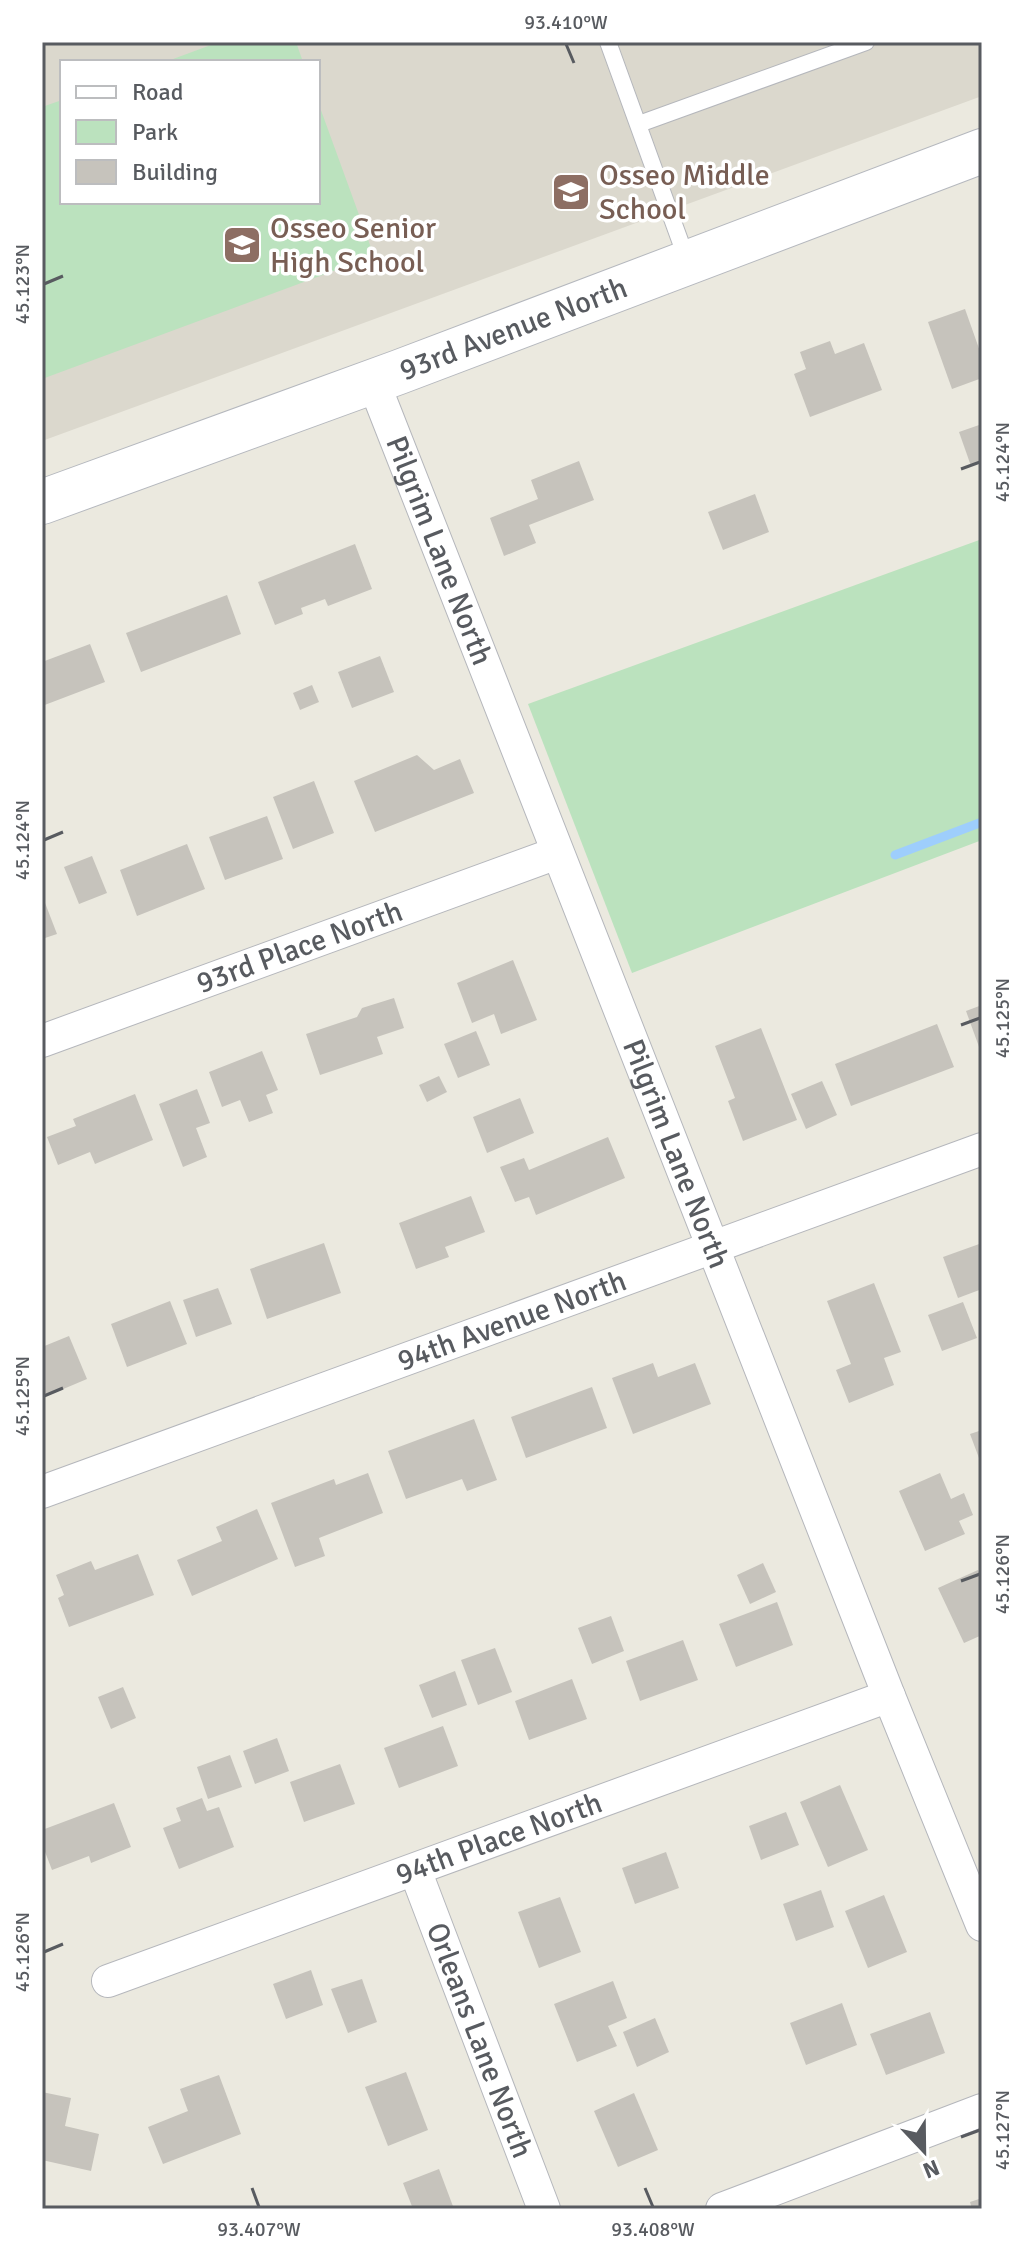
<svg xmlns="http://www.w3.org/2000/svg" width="1024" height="2251" font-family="Signika,sans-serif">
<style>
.education{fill:#dbd8cd;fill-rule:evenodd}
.green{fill:#bbe2be}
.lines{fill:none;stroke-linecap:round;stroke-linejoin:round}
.stream{stroke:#9ecefc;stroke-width:9}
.building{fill:#c6c3bc}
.lane-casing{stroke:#b5b7bc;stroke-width:18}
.street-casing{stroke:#b5b7bc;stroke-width:34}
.secondary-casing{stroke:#b5b8be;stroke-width:46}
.lane{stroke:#fff;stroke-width:16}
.street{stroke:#fff;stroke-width:32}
.secondary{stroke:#fff;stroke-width:44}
.ticks{fill:none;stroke:#585b60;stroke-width:3}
.labels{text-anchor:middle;stroke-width:7;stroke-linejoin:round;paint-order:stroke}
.education-label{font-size:30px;fill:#785e54;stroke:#fff;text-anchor:start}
.street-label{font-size:30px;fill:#585b60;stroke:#fff}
.neatline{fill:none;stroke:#585b60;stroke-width:3}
.ticks-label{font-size:20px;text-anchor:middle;fill:#585b60}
</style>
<rect width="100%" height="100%" fill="#ebe9df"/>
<path class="education" d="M42,42h940v54l-940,345zM62,62h256v140h-256z"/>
<g class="green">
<polygon points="219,42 296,42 303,62 165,62"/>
<polygon points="62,100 62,202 318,202 318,102 374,256 42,379 42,107"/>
<polygon points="982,539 982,840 632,973 528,704"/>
</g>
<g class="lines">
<polyline class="stream" points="895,855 982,822"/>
</g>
<g class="building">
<polygon points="965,309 982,357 982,378 952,389 928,322"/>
<polygon points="830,341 835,354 864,343 882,390 810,417 794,374 806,369 800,352"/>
<polygon points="982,424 982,462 971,466 959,432"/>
<polygon points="579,461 594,500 529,525 536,543 504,556 490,518 538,499 531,480"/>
<polygon points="755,494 769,532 723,550 708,512"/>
<polygon points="355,544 372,589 328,606 325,599 301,608 303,614 275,625 258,582"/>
<polygon points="227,595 241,634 141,672 126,633"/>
<polygon points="90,644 105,682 42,706 42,662"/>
<polygon points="380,656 394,692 352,708 338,672"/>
<polygon points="312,685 319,702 300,710 293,693"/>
<polygon points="417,755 434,770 460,759 474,793 375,832 354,781"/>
<polygon points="314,781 334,833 293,849 273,797"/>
<polygon points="267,816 283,859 225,880 209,837"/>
<polygon points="187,844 205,889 137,916 120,870"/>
<polygon points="92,856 107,893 79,904 64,867"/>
<polygon points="42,895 57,934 42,939"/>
<polygon points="513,960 537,1020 501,1034 494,1014 472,1023 457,983"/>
<polygon points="394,998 404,1028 377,1037 383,1054 320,1075 306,1034 357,1017 362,1008"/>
<polygon points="982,1005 982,1055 966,1011"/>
<polygon points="937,1024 954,1067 851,1106 835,1064"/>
<polygon points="761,1028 797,1120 743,1141 728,1101 735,1098 715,1046"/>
<polygon points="476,1031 490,1065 458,1078 444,1044"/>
<polygon points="262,1051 278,1090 266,1095 273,1113 249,1122 240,1100 222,1107 209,1072"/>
<polygon points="439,1076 447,1092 427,1102 419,1085"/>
<polygon points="822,1081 837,1115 806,1129 791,1094"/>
<polygon points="197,1089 210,1123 196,1128 207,1157 183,1167 159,1104"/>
<polygon points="135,1094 153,1140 95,1164 90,1152 58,1165 47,1137 76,1126 73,1119"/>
<polygon points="520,1098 534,1133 487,1153 473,1117"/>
<polygon points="608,1137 625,1178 536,1215 529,1197 515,1202 500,1167 524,1158 529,1170"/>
<polygon points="471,1196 485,1232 445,1247 449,1257 416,1269 399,1223"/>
<polygon points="324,1243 341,1293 267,1319 250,1269"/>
<polygon points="982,1243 982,1289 958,1298 943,1257"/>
<polygon points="874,1283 901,1352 884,1358 894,1385 849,1403 836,1370 851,1364 827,1301"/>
<polygon points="218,1288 232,1324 196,1337 183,1300"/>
<polygon points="170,1301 187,1344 127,1367 111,1324"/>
<polygon points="963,1302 977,1338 942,1351 928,1315"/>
<polygon points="69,1336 87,1379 42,1398 42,1347"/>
<polygon points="653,1363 658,1377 695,1363 711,1404 633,1434 612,1378"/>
<polygon points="592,1387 607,1428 526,1458 511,1417"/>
<polygon points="474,1419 497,1480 467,1491 462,1479 406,1499 388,1451"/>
<polygon points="982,1430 982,1466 970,1434"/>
<polygon points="368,1473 383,1513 319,1538 325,1556 295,1567 271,1503 334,1479 336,1485"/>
<polygon points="940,1473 951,1499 964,1493 973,1515 959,1521 965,1534 925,1551 899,1491"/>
<polygon points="257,1509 278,1559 192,1596 177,1560 222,1541 216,1527"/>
<polygon points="138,1554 154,1595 69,1627 58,1598 64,1595 56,1575 91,1561 95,1570"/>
<polygon points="763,1563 776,1592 750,1604 737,1575"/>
<polygon points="978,1570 982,1578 982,1635 964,1643 938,1588"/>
<polygon points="777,1602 793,1645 736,1667 719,1624"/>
<polygon points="611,1616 624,1651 592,1664 578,1628"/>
<polygon points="683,1640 698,1680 640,1701 626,1661"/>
<polygon points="495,1648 512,1692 478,1705 461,1660"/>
<polygon points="455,1671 467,1705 432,1718 419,1685"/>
<polygon points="572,1679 587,1719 529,1740 515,1701"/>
<polygon points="123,1687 136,1718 111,1729 98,1697"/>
<polygon points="443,1726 458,1766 399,1788 384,1748"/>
<polygon points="277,1738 289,1771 255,1784 243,1751"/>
<polygon points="230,1755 242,1787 208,1799 197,1767"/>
<polygon points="340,1764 355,1804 304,1822 290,1782"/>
<polygon points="840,1785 868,1850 828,1867 800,1802"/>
<polygon points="202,1798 207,1811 219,1807 234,1847 179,1869 163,1828 181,1821 176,1808"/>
<polygon points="114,1803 131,1847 91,1863 89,1856 52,1870 42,1844 42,1830"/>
<polygon points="786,1812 799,1845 761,1860 749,1826"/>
<polygon points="666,1852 679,1888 635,1904 622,1868"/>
<polygon points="821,1890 834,1927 796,1941 783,1904"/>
<polygon points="884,1895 907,1952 868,1968 845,1911"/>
<polygon points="560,1897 581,1952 539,1968 518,1912"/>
<polygon points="311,1970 323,2005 286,2019 273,1984"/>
<polygon points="362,1979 377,2022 348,2033 331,1989"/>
<polygon points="613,1981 627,2018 608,2026 617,2046 577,2062 554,2004"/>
<polygon points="842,2003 857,2045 806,2065 790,2023"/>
<polygon points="930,2012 945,2053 886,2075 870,2034"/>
<polygon points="655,2018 669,2052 637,2067 623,2032"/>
<polygon points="406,2072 428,2130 388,2146 365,2087"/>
<polygon points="219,2075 241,2134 163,2164 148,2127 188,2111 180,2089"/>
<polygon points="42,2092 71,2098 65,2126 99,2134 91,2171 42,2160"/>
<polygon points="634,2093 658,2150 618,2167 594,2111"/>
<polygon points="439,2169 454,2209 413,2209 403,2183"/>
<polygon points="982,2198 982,2209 972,2209 970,2202"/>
</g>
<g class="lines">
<defs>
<g id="lane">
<polyline points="608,42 687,260"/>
<polyline points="639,124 866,42"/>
</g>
<g id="street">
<path id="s1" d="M373,381l516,1315 93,229"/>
<path id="s2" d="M42,1041l515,-188"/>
<path id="s3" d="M42,1492l940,-343"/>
<path id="s4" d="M415,1870l129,339"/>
<path id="s5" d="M108,1981l781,-285"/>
<polyline points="722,2209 982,2110"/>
</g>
<g id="secondary">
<path id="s6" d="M42,502l357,-130 583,-221"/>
</g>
</defs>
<use href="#lane" class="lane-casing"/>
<use href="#street" class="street-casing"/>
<use href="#secondary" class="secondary-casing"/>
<use href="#lane" class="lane"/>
<use href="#street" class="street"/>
<use href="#secondary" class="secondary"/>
</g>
<path class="ticks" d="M566,44l8,19M44,284l19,-8M961,469l19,-7M44,840l19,-8M961,1025l19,-7M44,1396l19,-8M961,1581l19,-7M44,1952l19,-8M961,2137l19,-7M252,2188l7,19M645,2188l8,19"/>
<defs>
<symbol id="school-square" viewBox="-11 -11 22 22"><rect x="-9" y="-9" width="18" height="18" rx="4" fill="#8d6e63" stroke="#fff"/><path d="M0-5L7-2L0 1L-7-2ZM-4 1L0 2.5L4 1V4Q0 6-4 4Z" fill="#fff"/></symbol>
</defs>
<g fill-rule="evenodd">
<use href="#school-square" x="549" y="170" width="44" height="44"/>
<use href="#school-square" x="220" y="223" width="44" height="44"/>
</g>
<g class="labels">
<g class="education-label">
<text x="599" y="185">Osseo Middle<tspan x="599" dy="34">School</tspan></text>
<text x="270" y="238">Osseo Senior<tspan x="270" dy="34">High School</tspan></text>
</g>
<g class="street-label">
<text dy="10" stroke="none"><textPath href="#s6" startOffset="502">93rd Avenue North</textPath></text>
<text dy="10" stroke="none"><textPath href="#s1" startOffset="182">Pilgrim Lane North</textPath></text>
<text dy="10" stroke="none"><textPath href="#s2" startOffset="274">93rd Place North</textPath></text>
<text dy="10" stroke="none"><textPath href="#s1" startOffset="830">Pilgrim Lane North</textPath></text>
<text dy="10" stroke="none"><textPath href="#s3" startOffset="500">94th Avenue North</textPath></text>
<text dy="10" stroke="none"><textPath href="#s5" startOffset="416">94th Place North</textPath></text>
<text dy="10" stroke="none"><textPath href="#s4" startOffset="182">Orleans Lane North</textPath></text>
</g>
</g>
<rect width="1024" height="2251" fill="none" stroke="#ffffff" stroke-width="88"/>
<rect x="60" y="60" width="260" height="144" fill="#ffffff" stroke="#bcbdbf" stroke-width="2"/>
<rect x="76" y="86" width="40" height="12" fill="#ffffff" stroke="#bcbdbf" stroke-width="2"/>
<text x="132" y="100" font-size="24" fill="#585b60">Road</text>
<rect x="76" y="120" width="40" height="24" fill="#bbe2be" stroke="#bcbdbf" stroke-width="2"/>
<text x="132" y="140" font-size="24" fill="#585b60">Park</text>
<rect x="76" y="160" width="40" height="24" fill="#c6c3bc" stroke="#bcbdbf" stroke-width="2"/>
<text x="132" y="180" font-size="24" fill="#585b60">Building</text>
<g transform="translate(924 2151) rotate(158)" stroke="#ffffff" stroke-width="6" paint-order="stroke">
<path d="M0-6L14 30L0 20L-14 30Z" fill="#585b60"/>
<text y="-12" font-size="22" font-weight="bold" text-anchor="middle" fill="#585b60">N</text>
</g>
<rect x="44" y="44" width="936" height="2163" class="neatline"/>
<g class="ticks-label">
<text x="566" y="29">93.410°W</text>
<text transform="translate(22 284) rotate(-90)" y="7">45.123°N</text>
<text transform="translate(1002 462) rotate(-90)" y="7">45.124°N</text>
<text transform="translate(22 840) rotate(-90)" y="7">45.124°N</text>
<text transform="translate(1002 1018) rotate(-90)" y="7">45.125°N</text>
<text transform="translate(22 1396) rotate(-90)" y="7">45.125°N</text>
<text transform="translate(1002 1574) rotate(-90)" y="7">45.126°N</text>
<text transform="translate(22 1952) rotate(-90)" y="7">45.126°N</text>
<text transform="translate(1002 2130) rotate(-90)" y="7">45.127°N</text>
<text x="259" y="2236">93.407°W</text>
<text x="653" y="2236">93.408°W</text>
</g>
</svg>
